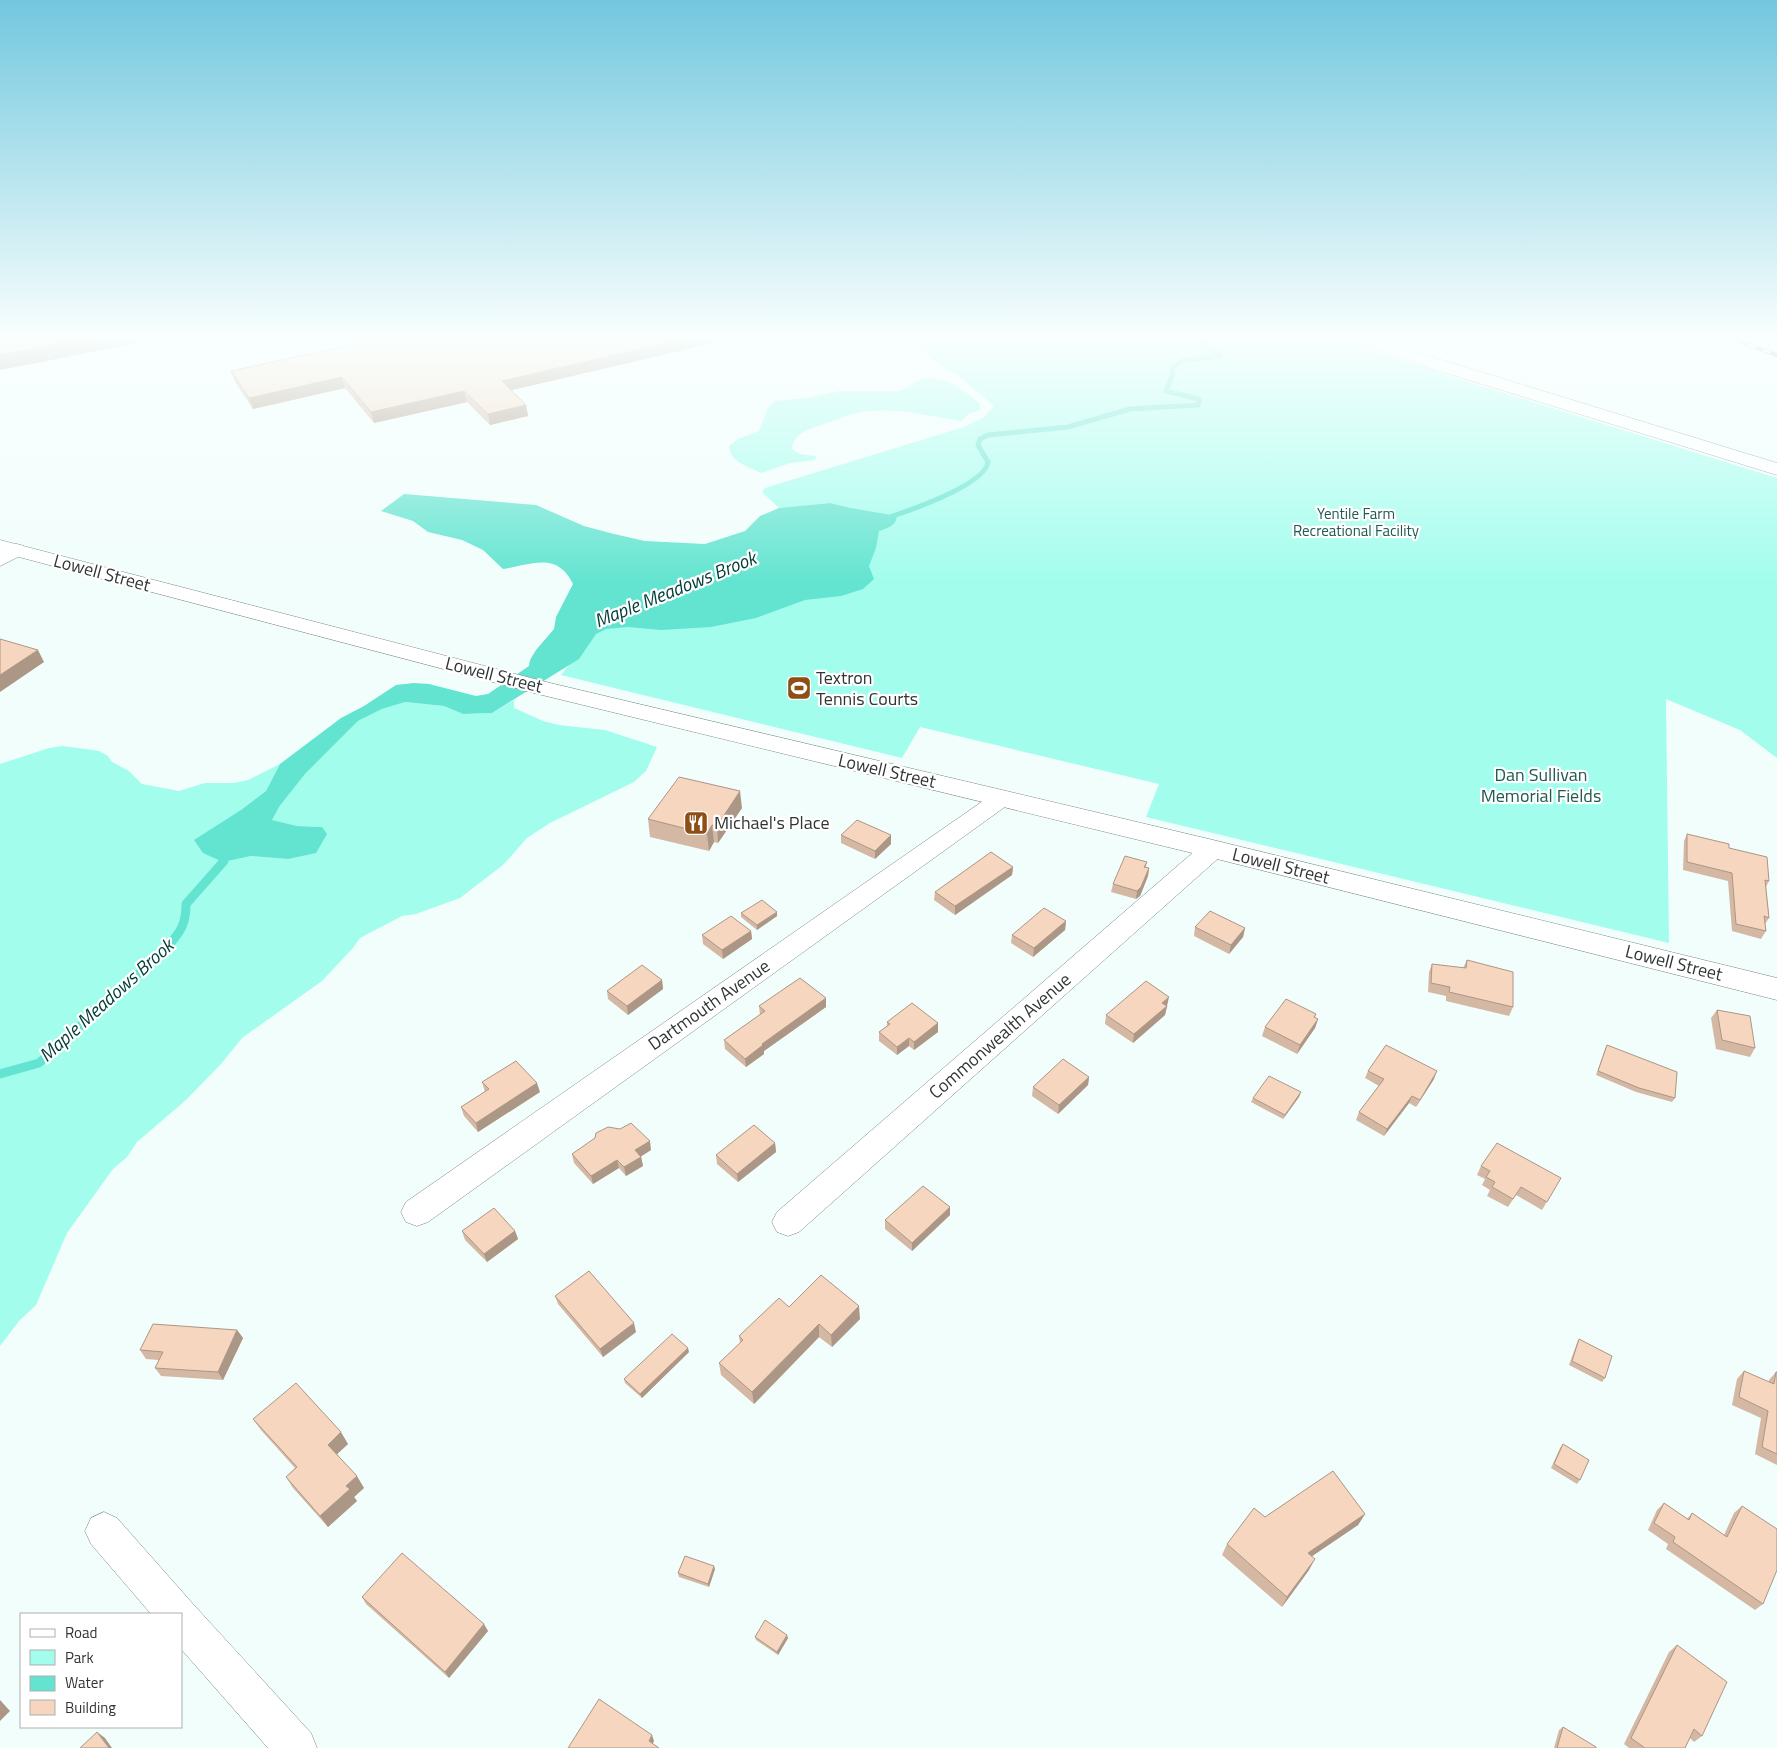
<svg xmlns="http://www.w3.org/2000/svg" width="1777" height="1748" font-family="'Titillium Web',sans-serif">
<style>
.green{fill:#a2fded}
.water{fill:#62e4d0}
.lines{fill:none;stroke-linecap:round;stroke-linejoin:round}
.stream-far2{stroke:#62e4d0;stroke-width:5}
.stream-far1{stroke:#62e4d0;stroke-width:6}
.stream{stroke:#62e4d0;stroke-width:9}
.minor-casing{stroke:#798582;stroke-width:1}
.secondary-casing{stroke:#798582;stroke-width:1}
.minor{fill:#fff;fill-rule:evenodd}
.secondary{fill:#fff;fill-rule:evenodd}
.rail-casing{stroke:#595f5e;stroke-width:4}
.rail{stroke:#fff;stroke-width:2.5;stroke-dasharray:8;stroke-linecap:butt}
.wall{fill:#d4b8a4}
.shaded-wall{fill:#ac9686}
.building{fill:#f6d6bf;stroke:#ac9686}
.labels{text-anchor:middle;stroke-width:4.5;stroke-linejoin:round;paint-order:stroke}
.far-park-label{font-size:15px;fill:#225951;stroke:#fff}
.street-label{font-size:18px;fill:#313635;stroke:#fff}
.poi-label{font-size:18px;fill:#313635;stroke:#fff;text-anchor:start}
.park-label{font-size:18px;fill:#225951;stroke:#fff}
.water-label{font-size:19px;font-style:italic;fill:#024039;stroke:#fff}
</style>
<rect width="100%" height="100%" fill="#f1fefc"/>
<g class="green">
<polygon points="918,339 1338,339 1456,378 1777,478 1777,758 1740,730 1666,699 1669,943 1146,817 1159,784 920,727 902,758 561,675 632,589 851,508 830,503 779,508 762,492 765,488 964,427 983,418 994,406 961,378 930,358 920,346"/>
<path d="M925,378c23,-1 38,11 55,26v6l-10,3 -9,8c-33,-5 -75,-16 -108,-7 -12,3 -23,8 -34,12 -13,4 -25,8 -27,23l8,5 16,2 -1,4 -25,3 -29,10c-13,-7 -31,-10 -32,-27l9,-7 21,-8 9,-23 6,-7 33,-3 31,-7h61c9,-3 15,-10 26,-13z"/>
<polygon points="514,700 514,708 543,721 559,725 605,730 657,747 646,771 634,782 550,823 527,838 503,865 460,898 416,914 402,916 360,938 353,948 322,981 242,1038 221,1064 186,1100 137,1142 127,1157 113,1169 67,1233 36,1305 19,1321 0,1346 0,764 49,748 62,746 86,749 99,751 108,756 112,762 129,771 142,784 179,791 205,783 234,783 248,780 280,764 266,791 241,810 223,862 251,856 288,859 322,827 297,826 271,820 279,807 305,774 358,721 382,709 404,702 444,706 463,714 492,713"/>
</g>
<path class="water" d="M404,494l132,11 48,21 30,8 31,7 60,3 40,-13 15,-15 19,-8 51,-5 21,5 46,8c-1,10 -9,12 -18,15l-3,17 -7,18 5,13 -11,10 -22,7 -36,4 -49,18 -45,9 -50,3 -33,-3 -22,2 -10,5 -17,25 -87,54 -29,1 -19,-8 -39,-4 -23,7 -24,12 -53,53 -26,33 -7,13 25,6 25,1 5,7 -11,19 -28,6 -37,-3 -28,6 -20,-9 -9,-13 47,-30 25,-19 14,-27 61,-46 23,-12 32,-21 18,-2 15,1 47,12 12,-2 41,-28 1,-6 6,-10 18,-21 2,-12 17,-33c-16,-33 -42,-19 -70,-15l-20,-19 -21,-10 -34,-8 -15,-11 -32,-10z"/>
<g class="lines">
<path class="stream-far2" d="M887,518c21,-7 98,-33 101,-56l-10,-17 2,-6 8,-4 80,-8 62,-18 68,-4 1,-6 -33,-8 7,-18 -1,-4 9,-8 39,-5 -3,-4 -16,-8 1,-5"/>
<polyline class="stream-far1" points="223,862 227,853"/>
<path class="stream" d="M0,1074l39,-11 126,-113c14,-17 21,-23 21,-46l38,-43"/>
<defs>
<g id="minor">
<polygon points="17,544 24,546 26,550 24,554 0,566 0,552"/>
<polygon points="1001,791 1009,794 1013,799 1009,804 428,1222 417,1226 406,1222 401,1212 406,1202 993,794"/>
<polygon points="1213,841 1222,843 1225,849 1222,855 799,1232 788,1236 777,1232 772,1222 777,1212 1204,843"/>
<polygon points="104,1512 117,1518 193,1604 311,1733 317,1748 268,1748 181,1649 181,1614 151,1614 91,1544 85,1531 91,1518"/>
</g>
<g id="secondary">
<polygon points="1355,339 1379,339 1442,360 1777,463 1777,475 1430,368 1357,342"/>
<polygon points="0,540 550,683 1213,840 1777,978 1777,1000 1213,858 538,694 0,552"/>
</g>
</defs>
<use href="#minor" class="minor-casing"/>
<use href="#secondary" class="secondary-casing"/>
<use href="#minor" class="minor"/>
<use href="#secondary" class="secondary"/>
<defs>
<polyline id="rail" points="1733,339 1777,355"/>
</defs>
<use href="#rail" class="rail-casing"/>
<use href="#rail" class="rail"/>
</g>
<g class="wall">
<polygon points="497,342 718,342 511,390 526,405 528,416 490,425 467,402 374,423 345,388 253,409 235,382 231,371"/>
<polygon points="742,808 718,843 714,842 709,851 650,837 648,819"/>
<polygon points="1687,834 1729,848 1769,881 1766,887 1769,918 1765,924 1766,931 1761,939 1732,931 1728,881 1683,870 1684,841"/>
<polygon points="841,835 891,844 875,859 841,843"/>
<polygon points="1147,862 1146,867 1149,868 1148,876 1140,896 1136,899 1111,892 1113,884"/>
<polygon points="1013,867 1012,875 955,915 934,900 935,892"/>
<polygon points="741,913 777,916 757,930 741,917"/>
<polygon points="1066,921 1065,930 1033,957 1011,943 1012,935"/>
<polygon points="1195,927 1245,928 1243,937 1229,954 1194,936"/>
<polygon points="751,931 752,939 723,959 703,944 702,935"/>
<polygon points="1467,960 1513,1007 1509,1016 1446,1001 1446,996 1428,992 1429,972 1432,964 1463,968"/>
<polygon points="662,980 663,989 628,1015 608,999 607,991"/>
<polygon points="759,1006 826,1007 764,1051 764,1054 746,1067 725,1049 724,1040 760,1015"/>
<polygon points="1168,1006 1167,1007 1165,1015 1133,1043 1105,1024 1106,1015"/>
<polygon points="1717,1010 1755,1048 1750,1057 1716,1049 1711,1018"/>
<polygon points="1316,1014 1315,1018 1318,1019 1315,1028 1297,1054 1262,1036 1265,1027"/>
<polygon points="887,1022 938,1023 938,1032 914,1050 909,1046 897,1055 879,1041 879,1032 887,1027"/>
<polygon points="1607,1045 1675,1098 1672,1102 1636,1092 1596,1075 1605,1049"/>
<polygon points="1368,1071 1434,1079 1416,1107 1409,1103 1384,1136 1356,1120 1359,1112 1379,1086 1365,1078"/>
<polygon points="1089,1077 1088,1085 1058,1114 1032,1096 1033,1087"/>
<polygon points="482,1082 540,1092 478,1132 464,1116 461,1107 485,1092"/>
<polygon points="1301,1092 1299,1097 1283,1119 1251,1102 1253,1098"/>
<polygon points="775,1143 776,1152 738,1182 717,1164 716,1155"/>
<polygon points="651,1150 641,1156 643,1166 626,1176 619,1168 593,1184 574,1163 572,1154"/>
<polygon points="1481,1166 1561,1178 1542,1210 1516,1195 1508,1207 1487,1196 1490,1190 1482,1185 1485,1179 1477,1175"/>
<polygon points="950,1215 912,1251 885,1229 885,1220"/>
<polygon points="462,1231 515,1231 518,1239 487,1262 465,1240"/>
<polygon points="555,1296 636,1332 603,1357 558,1304"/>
<polygon points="789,1307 860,1319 832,1347 819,1337 754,1404 721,1375 719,1363 740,1343 739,1336"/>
<polygon points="237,1330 243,1338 223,1380 161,1376 155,1368 159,1360 146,1359 140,1350"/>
<polygon points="1579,1339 1605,1378 1602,1382 1569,1365 1577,1343"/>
<polygon points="689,1352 642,1398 625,1383 624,1379"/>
<polygon points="1744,1371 1769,1382 1769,1380 1776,1372 1777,1372 1777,1465 1755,1454 1761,1418 1732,1405 1737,1379"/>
<polygon points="253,1419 348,1444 337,1454 364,1488 354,1497 357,1501 328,1527 293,1488 286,1477 295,1468 261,1430"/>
<polygon points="1563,1444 1580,1480 1577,1484 1551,1468 1560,1448"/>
<polygon points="1664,1503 1687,1519 1692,1513 1724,1535 1734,1513 1742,1506 1763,1604 1755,1610 1666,1549 1668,1544 1648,1530 1657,1510"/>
<polygon points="1365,1514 1358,1525 1312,1556 1309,1570 1282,1607 1222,1555 1227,1544"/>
<polygon points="715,1569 709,1587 679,1577 678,1573"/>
<polygon points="362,1597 488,1631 449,1678 366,1604"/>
<polygon points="755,1637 788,1638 778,1655 756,1640"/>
<polygon points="1677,1645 1702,1736 1694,1742 1690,1738 1685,1748 1629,1748 1624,1744 1669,1652"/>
<polygon points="1563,1727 1596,1748 1554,1748 1559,1730"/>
</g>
<g class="shaded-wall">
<polygon points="83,339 159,339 0,370 0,355"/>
<polygon points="683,339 718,339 718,342 504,392 502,381"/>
<polygon points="342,377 345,388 253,409 249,398"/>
<polygon points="464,391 467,402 374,423 371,412"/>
<polygon points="526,405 528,416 490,425 488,414"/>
<polygon points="38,650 44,662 0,692 0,675"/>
<polygon points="740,791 742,808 718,843 717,826"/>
<polygon points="712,825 714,842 709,851 707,834"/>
<polygon points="891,835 891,844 875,859 875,851"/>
<polygon points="1013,867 1012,875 955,915 955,906"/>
<polygon points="1149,868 1148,876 1140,896 1136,899 1137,891"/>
<polygon points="777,912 777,916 757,930 757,925"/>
<polygon points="1066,921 1065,930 1033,957 1034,948"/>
<polygon points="1245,928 1243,937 1229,954 1231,945"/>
<polygon points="751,931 752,939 723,959 722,950"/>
<polygon points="662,980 663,989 628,1015 627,1006"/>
<polygon points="1169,997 1165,1015 1133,1043 1134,1034 1162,1003"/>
<polygon points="826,998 826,1007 764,1051 764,1054 746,1067 745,1059 762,1044"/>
<polygon points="1318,1019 1315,1028 1297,1054 1300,1045"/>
<polygon points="938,1023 938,1032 914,1050 914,1042"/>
<polygon points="909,1038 909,1046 897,1055 897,1047"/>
<polygon points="1437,1071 1434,1079 1416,1107 1420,1100"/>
<polygon points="1089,1077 1088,1085 1058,1114 1059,1105"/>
<polygon points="537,1083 540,1092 478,1132 476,1123"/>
<polygon points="1301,1092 1299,1097 1283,1119 1285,1115"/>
<polygon points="1412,1096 1409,1103 1384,1136 1387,1129"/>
<polygon points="650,1141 651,1150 637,1159 635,1150"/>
<polygon points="775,1143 776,1152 738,1182 737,1174"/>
<polygon points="641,1157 643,1166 626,1176 624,1167"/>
<polygon points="617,1160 619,1168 593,1184 591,1176"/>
<polygon points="950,1207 950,1215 912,1251 912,1243"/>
<polygon points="515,1231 518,1239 487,1262 484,1254"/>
<polygon points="859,1306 860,1319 832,1347 831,1335"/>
<polygon points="634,1323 636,1332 603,1357 600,1349"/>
<polygon points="819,1324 819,1337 754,1404 752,1392"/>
<polygon points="237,1330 243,1338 223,1380 218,1372"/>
<polygon points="688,1348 689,1352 642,1398 640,1394"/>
<polygon points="341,1432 348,1444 335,1456 328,1445"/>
<polygon points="357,1476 364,1488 354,1497 357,1501 328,1527 320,1516 346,1486"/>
<polygon points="1365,1514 1358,1525 1302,1563 1308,1553"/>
<polygon points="1315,1559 1309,1570 1282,1607 1287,1597"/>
<polygon points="714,1566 715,1569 709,1587 708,1584"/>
<polygon points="484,1624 488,1631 449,1678 445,1672"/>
<polygon points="787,1635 788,1638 778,1655 777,1652"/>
<polygon points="0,1700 10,1711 0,1721"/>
<polygon points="97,1732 105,1738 112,1748 109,1748"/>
<polygon points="652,1735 654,1741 651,1747 649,1741"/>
</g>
<g class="building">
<polygon points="0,339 83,339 0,355"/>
<polygon points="379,339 494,339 497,342 511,339 683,339 502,381 526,405 488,414 464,391 371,412 342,377 249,398 231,371"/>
<polygon points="0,639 38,650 0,675"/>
<polygon points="679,777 740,791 717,826 712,825 707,834 648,819"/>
<polygon points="857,820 891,835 875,851 841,835"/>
<polygon points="1687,834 1729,844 1729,848 1767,857 1769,881 1765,880 1769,918 1764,916 1766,931 1736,924 1732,873 1687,862"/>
<polygon points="991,852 1013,867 955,906 935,892"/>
<polygon points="1125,856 1147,862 1144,867 1149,868 1141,887 1137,891 1113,884"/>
<polygon points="762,900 777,912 757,925 741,913"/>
<polygon points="1044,908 1066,921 1034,948 1012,935"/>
<polygon points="1210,911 1245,928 1231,945 1195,927"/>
<polygon points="731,916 751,931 722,950 702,935"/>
<polygon points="1467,960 1513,972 1513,1007 1449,992 1450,987 1431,983 1432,964 1466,968"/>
<polygon points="642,965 662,980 627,1006 607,991"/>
<polygon points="800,978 826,998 762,1044 763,1045 745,1059 724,1040 765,1011 759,1006"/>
<polygon points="1146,981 1169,997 1162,1003 1167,1006 1134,1034 1106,1015"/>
<polygon points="1286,999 1316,1014 1314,1017 1318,1019 1300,1045 1265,1027"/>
<polygon points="912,1003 938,1023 914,1042 909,1038 897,1047 879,1032 890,1024 887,1022"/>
<polygon points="1717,1010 1750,1016 1755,1048 1722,1040"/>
<polygon points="1386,1045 1437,1071 1420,1100 1412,1096 1387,1129 1359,1112 1384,1079 1368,1071"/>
<polygon points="1607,1045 1677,1072 1675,1098 1639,1088 1598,1071"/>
<polygon points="1063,1059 1089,1077 1059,1105 1033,1087"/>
<polygon points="516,1061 537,1083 476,1123 461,1107 489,1089 482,1082"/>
<polygon points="1269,1076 1301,1092 1285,1115 1253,1098"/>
<polygon points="631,1123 650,1141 635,1150 641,1157 624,1167 617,1160 591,1176 572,1154 595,1138 596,1133 608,1127 620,1129"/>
<polygon points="754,1125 775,1143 737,1174 716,1155"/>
<polygon points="1497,1143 1561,1178 1547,1202 1521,1187 1513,1199 1492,1187 1495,1182 1486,1177 1490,1171 1481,1166"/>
<polygon points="923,1186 950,1207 912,1243 885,1220"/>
<polygon points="494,1208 515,1231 484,1254 462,1231"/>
<polygon points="589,1271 634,1323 600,1349 555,1296"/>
<polygon points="821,1275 859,1306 831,1335 819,1324 752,1392 719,1363 743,1340 739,1336 779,1298 789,1307"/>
<polygon points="153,1324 237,1330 218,1372 155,1368 163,1352 140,1350"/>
<polygon points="672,1334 688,1348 640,1394 624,1379"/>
<polygon points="1579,1339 1612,1356 1605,1378 1572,1361"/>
<polygon points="1744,1371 1774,1384 1776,1372 1777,1372 1777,1454 1762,1447 1768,1411 1739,1397"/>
<polygon points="296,1383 341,1432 328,1445 357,1476 346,1486 350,1489 320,1516 286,1477 297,1467 253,1419"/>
<polygon points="1563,1444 1589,1460 1580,1480 1554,1464"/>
<polygon points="1333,1471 1365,1514 1308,1553 1315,1559 1287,1597 1227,1544 1254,1508 1265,1517"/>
<polygon points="1664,1503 1689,1520 1692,1513 1727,1537 1742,1506 1777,1529 1777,1570 1763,1604 1673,1542 1675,1537 1654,1523"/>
<polygon points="402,1553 484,1624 445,1672 362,1597"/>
<polygon points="685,1556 714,1566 708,1584 678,1573"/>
<polygon points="765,1620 787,1635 777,1652 755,1637"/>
<polygon points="1677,1645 1727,1682 1702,1736 1694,1729 1685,1748 1645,1748 1631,1738"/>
<polygon points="599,1699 652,1735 649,1741 659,1748 568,1748"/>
<polygon points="1563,1727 1596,1747 1596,1748 1557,1748"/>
<polygon points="97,1732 109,1748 80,1748"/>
</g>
<linearGradient id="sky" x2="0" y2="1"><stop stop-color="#72c7de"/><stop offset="0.58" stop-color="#f9fffe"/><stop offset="1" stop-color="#f9fffe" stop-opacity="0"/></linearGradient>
<rect width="1777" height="584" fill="url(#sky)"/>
<defs>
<symbol id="stadium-square" viewBox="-11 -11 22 22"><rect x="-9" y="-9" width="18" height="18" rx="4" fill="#8e4f16" stroke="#fff"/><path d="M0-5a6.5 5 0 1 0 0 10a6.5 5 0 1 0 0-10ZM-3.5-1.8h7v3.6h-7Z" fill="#fff"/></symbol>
<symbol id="restaurant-square" viewBox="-11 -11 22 22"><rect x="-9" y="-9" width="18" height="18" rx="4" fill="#8e4f16" stroke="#fff"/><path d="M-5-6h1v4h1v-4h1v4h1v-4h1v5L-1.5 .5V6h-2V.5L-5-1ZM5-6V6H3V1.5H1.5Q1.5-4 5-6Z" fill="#fff"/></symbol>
</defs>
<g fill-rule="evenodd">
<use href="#stadium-square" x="785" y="674" width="28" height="28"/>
<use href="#restaurant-square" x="682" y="809" width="28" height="28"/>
</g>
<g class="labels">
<g class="far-park-label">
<text x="1356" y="519">Yentile Farm<tspan x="1356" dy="17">Recreational Facility</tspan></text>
</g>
<g class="street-label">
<text transform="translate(102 573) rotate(15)" y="6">Lowell Street</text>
<text transform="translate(494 675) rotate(14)" y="6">Lowell Street</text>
<text transform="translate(887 771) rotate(13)" y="6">Lowell Street</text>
<text transform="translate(1281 866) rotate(14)" y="6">Lowell Street</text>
<text transform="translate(1674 963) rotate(14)" y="6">Lowell Street</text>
<text transform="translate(709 1005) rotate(-35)" y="6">Dartmouth Avenue</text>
<text transform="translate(1000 1036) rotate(-41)" y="6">Commonwealth Avenue</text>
</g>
<g class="poi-label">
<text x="816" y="684">Textron<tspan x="816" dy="21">Tennis Courts</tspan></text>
<text x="714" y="829">Michael's Place</text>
</g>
<g class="park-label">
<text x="1541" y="781">Dan Sullivan<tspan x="1541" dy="21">Memorial Fields</tspan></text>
</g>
<g class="water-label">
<text transform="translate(675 589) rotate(-22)" y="7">Maple Meadows Brook</text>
<text transform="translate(106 1000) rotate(-42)" y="7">Maple Meadows Brook</text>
</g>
</g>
<rect x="20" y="1613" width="162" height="115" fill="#ffffff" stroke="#adafae"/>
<rect x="30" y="1629" width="25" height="8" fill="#ffffff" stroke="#adafae"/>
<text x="65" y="1638" font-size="15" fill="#313635">Road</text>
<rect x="30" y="1650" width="25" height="15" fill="#a2fded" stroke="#adafae"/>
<text x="65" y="1663" font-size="15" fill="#313635">Park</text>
<rect x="30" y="1676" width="25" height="15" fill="#62e4d0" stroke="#adafae"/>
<text x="65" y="1688" font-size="15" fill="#313635">Water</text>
<rect x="30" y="1700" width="25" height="15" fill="#f6d6bf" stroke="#adafae"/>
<text x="65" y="1713" font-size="15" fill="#313635">Building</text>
</svg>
